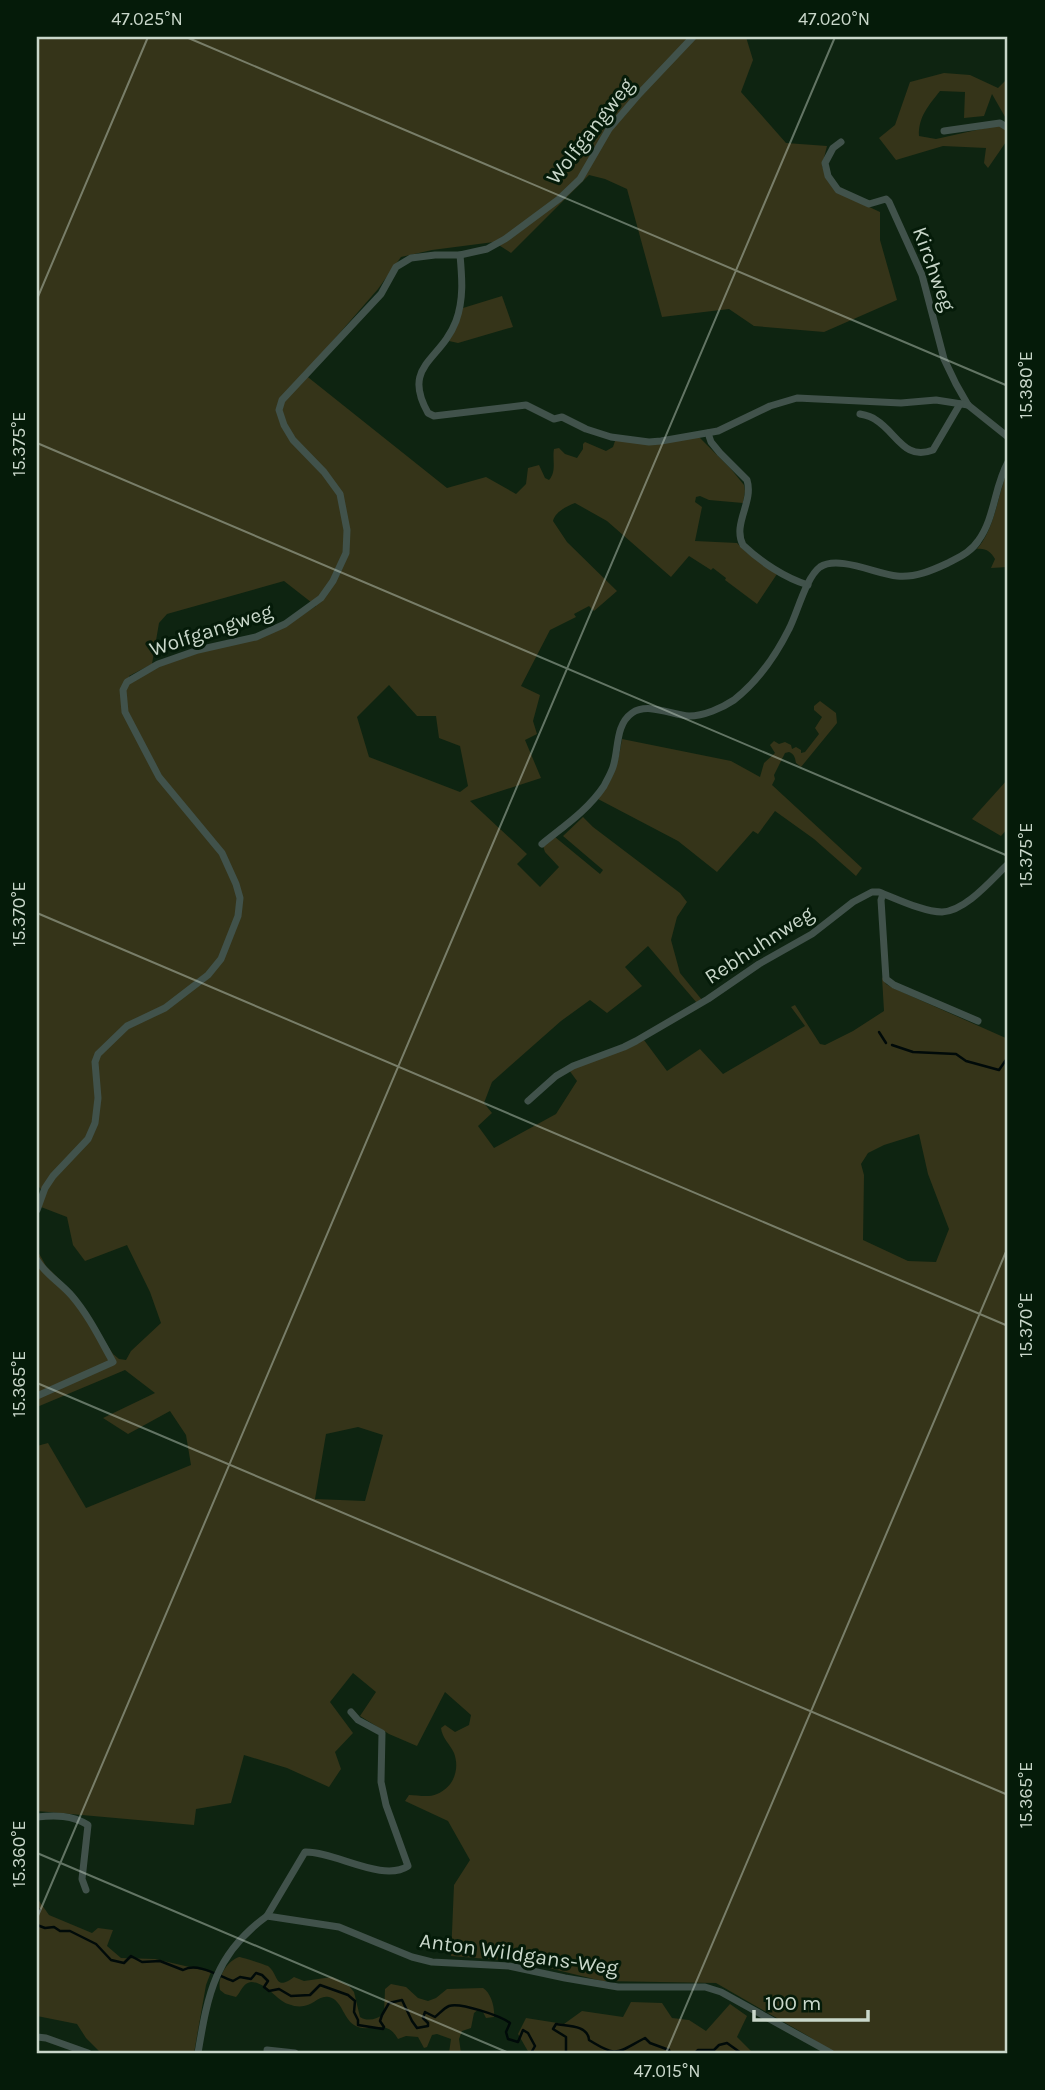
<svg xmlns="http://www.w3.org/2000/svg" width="1045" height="2090" font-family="Karla,sans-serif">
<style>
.green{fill:#353419;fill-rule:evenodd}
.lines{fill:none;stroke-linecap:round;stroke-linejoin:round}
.stream{stroke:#000a09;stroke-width:2.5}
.minor{stroke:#41524b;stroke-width:7}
.ticks{fill:none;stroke:#c9d7ca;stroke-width:2;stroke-opacity:0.45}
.labels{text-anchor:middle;stroke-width:6;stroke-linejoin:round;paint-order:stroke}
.street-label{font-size:21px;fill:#c9d7ca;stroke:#051b09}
.neatline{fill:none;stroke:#c9d7ca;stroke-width:2.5}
.ticks-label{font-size:18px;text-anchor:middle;fill:#c9d7ca}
</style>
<rect width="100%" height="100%" fill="#0e2411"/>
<g class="green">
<path d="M37,37h709l7,23 -12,32 45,51 41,3 -5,20 13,25 45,21v28l17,60 -73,32 -70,-6 -25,-17 -67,8 -35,-128 -22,-10 -16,-4 -78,78 -17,-11 -62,8 -31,7 -23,32 -74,85 143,114 39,-11 30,17 10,-10 2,-16 11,-3 6,13 4,2c8,-9 3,-21 5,-31l5,-1 6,6 12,4 6,-9v-5l2,-2 21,9 7,-4 3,-9 24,4 59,-5 32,32 13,16 1,6 -2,12 -34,-3 -9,-4 -4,1 -1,5 7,5 -7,34 42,2 9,9 31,22 -20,30 -32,-24 1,-2 -13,-10 -2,2 -22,-14 -18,21 -64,-56 -32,-18c-8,3 -20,9 -22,18l14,21 50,49 -23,20 -5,-5 -15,8 2,3 -26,13 -29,56 19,9 -7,26 4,13 -12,6 16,38 -71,23 57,53 -10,10 23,23 19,-20 -14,-15 -2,-6 12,-9 45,37 3,-4 -40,-34 20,-19 10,10 87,66 7,9 -10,15 -6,23 9,33 22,27 -5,3 -49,-57 -23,21 17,19 -35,27 -17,-13 -29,21 -69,61 -8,21 8,10 -14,13 16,22 62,-34 21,-33 -8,-11 75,-30 23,31 33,-22 23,25 82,-48 -14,-19 4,-2 25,39 5,1 28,-14 31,-20 -2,-34 4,7 7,4 115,51v1014h-174l-26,-17 -92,-53 -114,-2 -78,-19 -73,-6 3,-71 16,-25 -22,-39 -43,-20 4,-6c9,0 19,3 28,-1 17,-7 23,-25 17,-41 -4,-9 -12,-15 -13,-25l4,-3 10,7 14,-7 2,-10 -26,-23 -28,54 -28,-12 -29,-18 16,-24 -23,-19 -23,29 23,31 -18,19 6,17 -12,18 -42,-19 -43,-13 -13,48 -35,6 -2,16 -157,-14v-365l11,-3 38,65 105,-43 -5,-30 -16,-24 -42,23 -25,-16 52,-25 -30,-23 -88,37v-157l9,16 31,31 36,57 6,5 7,1 5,-9 30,-28 -11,-31 -23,-47 -42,16 -12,-16 -6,-28 -26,-10 -4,9v-11l5,-14 -5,-7zM284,581l32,25 -17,11 -42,22 -47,10 -45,15 -36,19v-7l23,-12 7,-41 8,-9zM389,685l28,31h19l3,22 21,8 8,40 -8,6 -91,-35 -12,-40zM919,1134l9,40 21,55 -13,33 -28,-1 -45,-21 1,-65 -3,-11 7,-11 16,-8zM358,1427l25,8 -18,66 -50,-2 11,-65z"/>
<path d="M944,73l26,2 28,13 10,-10v44l-16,-28 -8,22 -20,2 1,-26 -25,-1c-11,14 -22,26 -21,45l17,3 63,-14 9,5v9l-20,29 -4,-5 2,-15 -43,-2 -47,14 -17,-22 16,-13 15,-43z"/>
<polygon points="502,296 513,327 458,343 449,341 463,308"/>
<path d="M1007,472l1,95 -17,1 4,-9c-4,-7 -9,-11 -18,-10 18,-21 20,-51 30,-77z"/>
<path d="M820,701l16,12 1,10 -36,44 -5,-4c-1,-6 -2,-9 -7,-11l-4,1 -11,22 1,4 -3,6 90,83 -6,8 -42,-37 -39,-28 -17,23 -5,-3 -36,41 -39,-31 -80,-42c16,-21 20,-35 24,-60l109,22 29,16 4,-14 11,-10 -5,-8 4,-4 5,3 6,-2 6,3 1,4 4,-2 5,3v3l4,-1 14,-18 -4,-6 7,-11 -8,-7v-4z"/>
<polygon points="1008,779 1008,828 1001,836 972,819"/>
<polygon points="37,1898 49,1915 92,1933 98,1928 113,1930 107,1946 121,1958 155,1959 211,1972 206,1985 194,2053 101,2053 86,2038 77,2024 37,2016"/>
<path d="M239,1957c3,0 27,8 29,9 11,8 6,26 26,11l10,4 28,-4 17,9 5,6 6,25c8,5 17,2 24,-3l1,-25 6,-5 15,3 12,11 10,3 8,-3 11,-9 36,-1c8,5 12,19 11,29l-8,1 -3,-6 -4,-3 -5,4 -3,15 -9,3 -3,8 2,14h-12l2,-14 -14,-5 -5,1 -5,12 -3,1 -6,-11 -12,-1 -8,3c-13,-23 -29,-4 -44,-14 -11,-7 -12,-25 -25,-28 -13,-3 -18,16 -41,7 -12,-4 -22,-22 -37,-22 -8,1 -10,10 -15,15l-11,-3 -5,-4c-3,-12 7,-29 19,-33z"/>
<polygon points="631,2002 662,2003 672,2018 689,2020 706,2031 730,2004 747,2016 737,2037 753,2053 529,2053 518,2034 526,2018 564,2024 582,2011 623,2017"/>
</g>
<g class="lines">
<g class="stream">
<polyline points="879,1032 886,1043"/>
<polyline points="892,1045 913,1052 956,1054 966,1061 999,1070 1008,1057"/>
<polyline points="37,1909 40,1910 37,1917"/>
<path d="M37,1925l8,3 9,-1 6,4h10l26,13 15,16 13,3 7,-7 11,6 18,-1 23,9c15,-8 35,6 50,11l7,-4 11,2 5,-6 6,2 6,6 -4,6 5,4 10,-2 12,7 19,-1 10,-10 28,10 7,6 -1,11 4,8v5l25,4 1,-2 -4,-6 2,-6 7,-12 13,-3 10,21 5,7 11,-2v-3l-5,-5 2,-6 10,5c4,-3 9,-9 14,-11 11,-4 52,10 61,17l-4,9 2,7 10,3 5,-12 5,3 7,13 -4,7"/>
<path d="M566,2053v-16l-13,-8 3,-5c12,2 32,1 33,16 29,18 27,13 56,-2l5,5 19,7 1,3"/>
<polyline points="695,2053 698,2050 714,2050 719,2045 727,2043 741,2053"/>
</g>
<g class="minor">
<polyline points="944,131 1000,123 1008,128"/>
<polyline points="841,142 833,148 825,163 828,176 838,190 869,204 886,199 889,202 922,275 944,359 956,384 968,405 1008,437"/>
<path d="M460,255c2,22 4,44 -4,66 -15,40 -55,44 -28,92l6,3 92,-11 28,14 8,-2 24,12 25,8 38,5 12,-1 57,-10 52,-25 27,-8 104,5 35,-3 32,5"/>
<path d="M860,414c5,1 12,3 16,6 21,13 28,41 57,30l27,-46"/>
<path d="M708,433l3,9 9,11 27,27c7,22 -15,44 -4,65 18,17 42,33 65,40"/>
<path d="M542,844c22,-18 46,-34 62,-58 3,-6 7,-13 9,-19 6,-18 2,-42 19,-54 16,-11 40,2 57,3 15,0 33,-8 45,-16 23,-18 42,-45 55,-71 8,-15 17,-52 31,-62 18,-12 57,7 77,9 18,2 36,-6 51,-13 11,-6 23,-11 30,-22 17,-23 16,-54 30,-79"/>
<polyline points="883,894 881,900 886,979 894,985 978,1021"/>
<path d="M528,1101l28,-25 17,-10 51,-19 12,-6 72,-42 51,-35 53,-30 41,-32 19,-10h7c18,7 45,20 63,20 24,-1 50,-33 66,-48"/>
<polyline points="37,1210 45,1188 53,1176 88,1139 95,1123 98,1098 95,1062 98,1054 127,1026 165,1008 208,975 221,959 238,916 240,898 236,884 222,853 159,777 125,712 123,690 127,682 158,664 198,650 256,637 285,624 321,598 333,581 346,553 347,530 340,494 324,472 293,440 284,425 279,410 282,400 381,294 396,267 411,258 435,255 460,255 487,249 505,239 559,199 580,179 609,129 640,93 693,37"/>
<path d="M37,1260c8,14 24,23 35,36 17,20 28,43 41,66l-76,34"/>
<path d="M37,1817c18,-2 35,-2 51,8l-6,54 4,11"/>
<path d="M267,1916l38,-64c29,-1 78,31 103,14l-22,-61 -5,-23 1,-49 -24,-13 -7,-8"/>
<polyline points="37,2037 46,2038 88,2053"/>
<polyline points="267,2050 295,2053"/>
<path d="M198,2053c10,-60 17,-99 69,-137l72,11 73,30 20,5 77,4 56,12 53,9h87l16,5 110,61"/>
</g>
</g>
<path class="ticks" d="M186,37l822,349M37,299l111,-262M37,443l971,413M37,913l971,413M37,1383l971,412M37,1853l472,200M37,1918l798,-1881M666,2053l342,-806"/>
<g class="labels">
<g class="street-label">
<text transform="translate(590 131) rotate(-52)" y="7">Wolfgangweg</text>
<text transform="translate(934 269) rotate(70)" y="7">Kirchweg</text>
<text transform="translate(211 630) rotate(-18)" y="7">Wolfgangweg</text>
<text transform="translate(759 945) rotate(-33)" y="7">Rebhuhnweg</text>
<text transform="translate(519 1954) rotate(8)" y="7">Anton Wildgans-Weg</text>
</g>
</g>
<rect width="1045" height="2090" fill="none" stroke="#051b09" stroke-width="77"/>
<path d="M754 2010v10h114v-10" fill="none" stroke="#c9d7ca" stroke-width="3.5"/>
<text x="765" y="2010" font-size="21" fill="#c9d7ca" stroke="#051b09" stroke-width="5" paint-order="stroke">100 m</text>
<rect x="38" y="38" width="968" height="2014" class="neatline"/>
<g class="ticks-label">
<text x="147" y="25">47.025°N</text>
<text x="834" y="25">47.020°N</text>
<text transform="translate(1026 385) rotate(-90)" y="6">15.380°E</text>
<text transform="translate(19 444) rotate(-90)" y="6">15.375°E</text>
<text transform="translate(1026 855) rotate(-90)" y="6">15.375°E</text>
<text transform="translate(19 914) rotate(-90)" y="6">15.370°E</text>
<text transform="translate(1026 1325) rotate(-90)" y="6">15.370°E</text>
<text transform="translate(19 1384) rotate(-90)" y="6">15.365°E</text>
<text transform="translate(1026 1795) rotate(-90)" y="6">15.365°E</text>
<text transform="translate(19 1854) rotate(-90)" y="6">15.360°E</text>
<text x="667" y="2077">47.015°N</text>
</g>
</svg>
